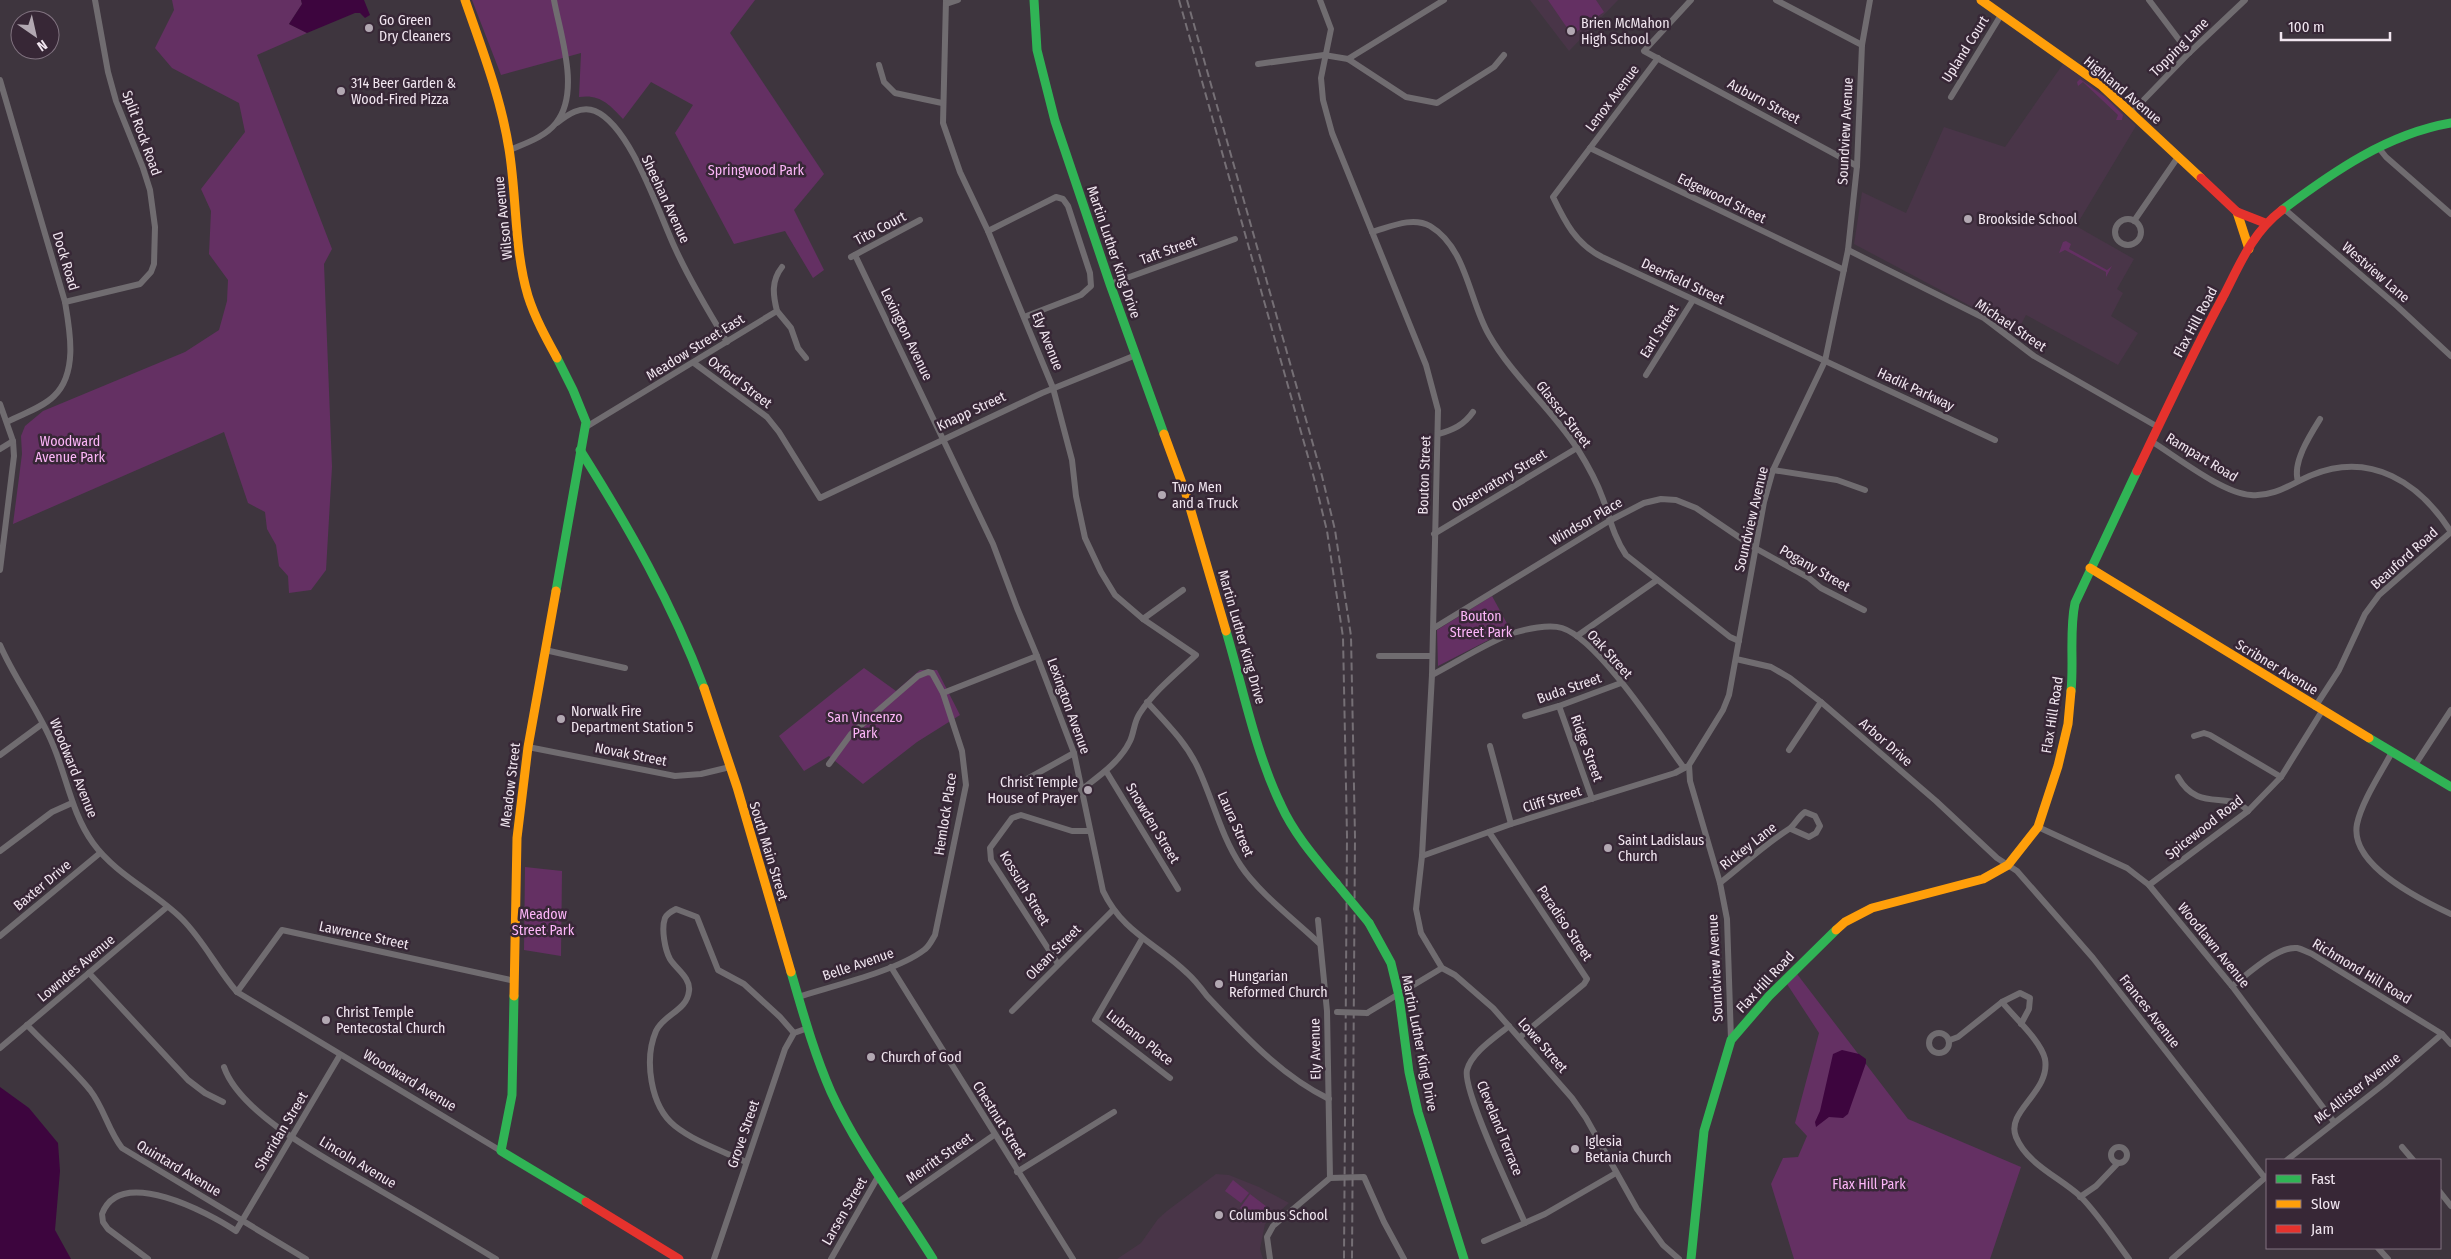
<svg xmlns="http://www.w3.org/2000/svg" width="2451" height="1259" font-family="'Fira Sans Condensed',sans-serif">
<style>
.built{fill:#493548}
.green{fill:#643063}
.water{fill:#3d053e}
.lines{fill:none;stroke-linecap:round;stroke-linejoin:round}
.street{stroke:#706c70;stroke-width:6}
.fast{stroke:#30b455;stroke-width:9}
.slow{stroke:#ff9f0a;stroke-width:9}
.jam{stroke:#e5322d;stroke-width:9}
.rail{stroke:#756f75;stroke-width:2;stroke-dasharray:8 4;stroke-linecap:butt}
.street-bridge{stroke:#706c70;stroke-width:6}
.fast-bridge{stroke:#30b455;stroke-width:9}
.poi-dot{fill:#b2a8b2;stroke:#372736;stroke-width:2}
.labels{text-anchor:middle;stroke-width:5;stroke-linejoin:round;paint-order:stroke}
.poi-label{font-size:14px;fill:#f1e6f0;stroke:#372736;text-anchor:start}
.street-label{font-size:14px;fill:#f1e6f0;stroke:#372736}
.park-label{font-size:14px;fill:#fdb6f9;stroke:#372736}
</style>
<rect width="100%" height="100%" fill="#3e353e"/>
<g class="built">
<polygon points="1530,0 1618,0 1569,51"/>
<polygon points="2063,64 2105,95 2136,126 2076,226 2134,259 2117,289 2123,293 2111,316 2138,333 2118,365 2026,315 2016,334 1978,310 1854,244 1862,192 1906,213 1944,127 2005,147"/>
<polygon points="1216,1174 1229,1175 1259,1187 1289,1203 1265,1224 1260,1249 1263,1259 1117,1259 1141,1243 1158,1219 1167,1211"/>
</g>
<g class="green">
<polygon points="172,0 301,0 302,4 289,24 307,33 257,55 332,249 324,264 332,467 326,570 311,590 289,593 288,576 279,566 276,545 267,529 265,512 248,503 224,432 13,524 22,454 21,436 25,426 43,411 185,352 219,330 227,301 228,280 209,254 211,211 201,189 245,132 239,103 172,68 155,48 174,10"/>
<path d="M472,0h283l-25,33 94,141 -30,36 30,60 -11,8 -28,-47 -51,13 -59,-111 18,-28 -42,-23 -28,37c-14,-15 -23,-25 -44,-22l2,-44 -80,22z"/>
<polygon points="1548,0 1596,0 1604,12 1572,35"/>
<polygon points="2080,79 2105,97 2123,115 2122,120 2116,120 2118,115 2083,82 2078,86 2077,82"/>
<polygon points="2066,241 2071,244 2069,249 2107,270 2112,266 2106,277 2106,272 2065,250 2059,253 2063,242"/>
<polygon points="1492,596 1510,629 1438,666 1437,630"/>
<polygon points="864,668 896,691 920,670 937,670 960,715 917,742 863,784 829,756 804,771 779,736"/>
<polygon points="525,867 562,871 561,956 524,950"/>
<polygon points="1797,974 1908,1119 2021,1167 1990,1259 1794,1259 1771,1184 1783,1158 1798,1157 1807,1136 1795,1123 1819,1033 1787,984"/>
<polygon points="1233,1180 1249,1193 1241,1203 1225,1191"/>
<polygon points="1250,1194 1271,1210 1261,1223 1240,1208"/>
</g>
<g class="water">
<polygon points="301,0 364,0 370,15 365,18 360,13 355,13 307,33 289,24 302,4"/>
<polygon points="1842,1050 1859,1054 1866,1059 1866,1063 1848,1114 1843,1118 1829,1117 1816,1127 1815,1122 1820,1111 1833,1054"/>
<polygon points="0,1087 29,1108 58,1143 60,1171 55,1230 71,1259 0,1259"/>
</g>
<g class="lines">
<g class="street">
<path d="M946,0l-3,123 17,49 28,59 65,157 19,72 4,36 9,42 16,34 14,23 28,24 53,36c-19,18 -42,36 -56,58 -6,8 -6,20 -10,28 -10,21 -31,35 -49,49"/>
<polyline points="1320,0 1331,29 1321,78 1323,100 1332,133 1426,365 1438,410 1432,675 1422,856 1416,909 1421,933 1442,968 1455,975 1493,1008 1572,1098 1586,1118 1637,1209 1663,1245 1679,1259"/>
<polyline points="1691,0 1644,51 1857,166"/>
<polyline points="1776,0 1862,45"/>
<polyline points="2149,0 2189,53"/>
<polyline points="946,4 958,0"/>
<path d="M1658,58l-105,139c12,25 23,47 49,60l393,183"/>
<polyline points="1348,59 1444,0"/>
<polyline points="1258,64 1324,55 1348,59 1406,97 1437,103 1494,67 1504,55"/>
<polyline points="879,65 884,82 895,93 942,103"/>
<path d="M0,80l65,222c5,29 13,71 -11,94 -12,12 -32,18 -47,26"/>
<polyline points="1951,97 2001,15"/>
<polyline points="2132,112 2189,53 2245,0"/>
<path d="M557,123c10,-8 24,-18 38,-12 36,15 64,103 80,137 15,33 33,63 52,94"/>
<polyline points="2378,147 2386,157 2451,214"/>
<polyline points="1590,148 1844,270"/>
<path d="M510,150c16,-7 35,-13 46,-27 25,-31 4,-89 -2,-123"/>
<polyline points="2283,208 2397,306 2451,356"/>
<circle cx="2128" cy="232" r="13"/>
<polyline points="2134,221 2178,157"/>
<polyline points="988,231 1056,197 1063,199 1068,206 1090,273 1091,286 1081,295 1024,317"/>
<path d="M1372,232c18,-5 40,-16 58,-6 37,22 39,75 59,109 24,42 62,73 88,113 10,16 20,34 26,51 7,20 11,38 23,56l104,82 9,4"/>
<polyline points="1848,250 1984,318 2034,356 2158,427"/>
<path d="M855,255l138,289 24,64 20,48 37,97 29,138c20,42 53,52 84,82 8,7 14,15 20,23 37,39 73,79 122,103"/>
<polyline points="851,257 920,220"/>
<polyline points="1110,284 1235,239"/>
<polyline points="65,302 140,284 151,272 154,264 155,227 150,190 143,168 116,101 108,72 95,0"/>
<polyline points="777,311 791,328 798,348 806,358"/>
<polyline points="694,363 767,417 779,432 820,498 1042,393 1136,355"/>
<polyline points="1646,375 1693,300"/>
<polyline points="0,404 13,441 14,456 0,570"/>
<path d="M586,427l191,-116c-4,-16 -6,-30 5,-44"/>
<path d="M1438,434c15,-4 26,-9 35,-22"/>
<path d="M2151,441c26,16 71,52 100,54 24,2 41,-12 61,-20 59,-24 108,8 139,57"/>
<polyline points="0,449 13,441"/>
<polyline points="1773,470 1837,480 1865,490"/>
<path d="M2298,481c-6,-18 12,-46 22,-62"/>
<polyline points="1434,534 1577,448"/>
<polyline points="1143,619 1183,590"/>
<polyline points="1434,628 1609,521 1644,503 1661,499 1676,500 1696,508 1755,548 1809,578 1821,588 1864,610"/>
<polyline points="1577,636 1657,580"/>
<path d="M0,645c15,35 39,65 53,100 14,33 19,69 40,98 23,32 62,49 89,76 22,22 35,50 55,73l264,159"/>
<polyline points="545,650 625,668"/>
<polyline points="1379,656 1432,656"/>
<polyline points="1736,659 1771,667 1790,678 1821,702 1936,801 1997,858 2017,871 2093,958 2265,1178"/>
<path d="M1432,675c25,-13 56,-33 81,-42 13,-4 36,-9 49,-5 36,11 98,107 122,140"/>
<polyline points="943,693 1037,656"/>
<path d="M1147,702c19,21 39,40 51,66 15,32 23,68 43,98 17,26 55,55 78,77"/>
<polyline points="1559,706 1592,799"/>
<polyline points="2315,707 2339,670 2365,614 2379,595 2451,532"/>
<polyline points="1525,716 1559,706 1621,683"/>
<polyline points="2194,736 2204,733 2210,735 2281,777"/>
<polyline points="1490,746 1511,824"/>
<polyline points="528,747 675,776 701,774 730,767"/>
<polyline points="1789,750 1821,702"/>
<path d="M2392,752c-11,21 -30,49 -35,72 -8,41 64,76 94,90"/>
<polyline points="0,755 42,724"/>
<polyline points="2415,765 2451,710"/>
<polyline points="1106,771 1178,889"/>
<path d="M2178,777c21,37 50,12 70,34"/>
<polyline points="1027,779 1074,753"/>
<polyline points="2038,827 2127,868 2149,885 2232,986 2334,1122"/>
<polyline points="1489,832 1587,979 1584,984 1520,1037"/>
<polyline points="0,851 52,812 72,803"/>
<polyline points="1422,856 1511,824 1675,773 1686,767"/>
<path d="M1720,883c23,-18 44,-38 69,-54 6,-4 9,-12 16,-17l10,4 5,10 -4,7 -7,4 -18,-8"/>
<polyline points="2149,885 2248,811 2281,777 2322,711"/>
<polyline points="1318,920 1327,1011 1330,1178"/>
<polyline points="0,936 100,853"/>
<polyline points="1142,939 1095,1020 1170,1078"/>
<polyline points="1058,964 991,860 990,848 1012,818 1021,815 1072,831 1089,831"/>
<polyline points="891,967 1073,1259"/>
<polyline points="89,973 188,1080 205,1093 223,1102"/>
<path d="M2232,986c15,-11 45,-40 65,-38 5,1 10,4 15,6l130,80 9,10"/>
<polyline points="237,992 282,930 515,981"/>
<path d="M798,997c34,-11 99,-26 126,-47 5,-3 8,-10 11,-15l31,-150 -4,-34 -19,-58 -11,-20 -4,-1 -10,4 -67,58 -22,30"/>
<path d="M2002,1002c12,15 39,39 43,57 6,33 -40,52 -29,78 11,27 43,40 64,59 18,18 34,43 49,63"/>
<polyline points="1012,1011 1112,911"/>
<polyline points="1367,1013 1442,968"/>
<path d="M27,1025c21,22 44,42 63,65 14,18 18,40 32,58l184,111"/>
<path d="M1509,1026c-13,11 -37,26 -42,44 -5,20 47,128 58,153"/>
<circle cx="1939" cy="1043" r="10"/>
<polyline points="1731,1040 1727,919 1720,883 1690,781 1689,765 1723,710 1729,695 1764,502 1773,470 1825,361 1848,250 1857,166 1862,45 1870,0"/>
<polyline points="1950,1040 1958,1037 2002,1002 2020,993 2030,998 2029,1009 2021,1024"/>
<polyline points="0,1048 167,907"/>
<path d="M224,1067c17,50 113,97 157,124 38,22 77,45 115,68"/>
<circle cx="2119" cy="1155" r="8"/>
<polyline points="2402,1147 2413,1160"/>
<polyline points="2287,1160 2384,1084 2442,1034"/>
<path d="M746,1162c-23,-11 -51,-20 -71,-36 -25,-20 -31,-67 -19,-95 8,-17 31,-20 33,-40 2,-13 -13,-22 -19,-32 -5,-9 -9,-30 -5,-41 2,-4 7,-7 11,-9l21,8 21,53 26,14 36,33 14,16"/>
<polyline points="1017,1172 1114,1112"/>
<polyline points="1330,1178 1364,1177 1384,1222 1404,1259"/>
<polyline points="2440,1192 2451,1206"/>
<polyline points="2080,1197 2096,1186 2118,1163"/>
<polyline points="898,1202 994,1135"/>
<polyline points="1484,1241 1545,1214 1616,1173"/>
<polyline points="2378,1248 2388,1259"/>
<path d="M148,1259l-40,-30 -5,-7 -1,-8c18,-49 107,-1 134,17l104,-176"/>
<polyline points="714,1259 785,1049 794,1033 808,1028"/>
<polyline points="831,1259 879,1175"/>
<polyline points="1270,1259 1267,1237 1273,1226 1330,1178"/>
<polyline points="2172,1259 2267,1176"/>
</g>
<g class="fast">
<polyline points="1034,0 1037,50 1055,121 1110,284 1164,434"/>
<path d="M2282,210c51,-38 105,-76 169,-87"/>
<path d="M580,450c48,76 92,153 124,238"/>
<polyline points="556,591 586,422 573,390 557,358"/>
<path d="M1226,631c17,57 29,120 55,174 13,29 35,54 55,78"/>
<path d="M2071,691c3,-29 -2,-59 4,-88l62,-132"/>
<polyline points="2369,738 2451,787"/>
<polyline points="1369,923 1391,963 1399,996 1409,1072 1418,1112 1464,1259"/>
<path d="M791,972c12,41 23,81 40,120 27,59 68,112 102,167"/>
<polyline points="514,996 512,1095 501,1151 586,1202"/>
<polyline points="1691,1259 1704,1131 1731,1040 1769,996 1836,930"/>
</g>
<g class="slow">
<path d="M465,0c17,49 36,98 44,149 8,49 5,100 19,147 7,22 18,42 29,62"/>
<polyline points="1981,0 2101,85 2201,178"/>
<polyline points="2237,212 2249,249"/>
<polyline points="1164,434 1186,494 1226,631"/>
<polyline points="2090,568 2369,738"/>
<polyline points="704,688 737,787 791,972"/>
<polyline points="1836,930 1845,922 1872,908 1983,879 2008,865 2038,827 2058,766 2068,724 2071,691"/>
<polyline points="514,996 517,838 528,747 556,591"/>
</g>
<g class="jam">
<polyline points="2201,178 2237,212 2265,223"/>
<path d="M2137,471c28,-58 55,-117 86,-174 17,-33 29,-64 59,-87"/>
<polyline points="586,1202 679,1259"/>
</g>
<g class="rail">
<polyline points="1179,0 1314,478 1327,531 1343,637 1347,836 1344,1259"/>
<polyline points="1187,0 1322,476 1335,530 1351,636 1355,837 1352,1259"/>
</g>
<polyline class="street-bridge" points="1337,1012 1367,1013"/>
<polyline class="fast-bridge" points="1336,883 1369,923"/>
</g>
<g class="poi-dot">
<circle cx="369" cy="28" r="5"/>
<circle cx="1571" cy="31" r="5"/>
<circle cx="341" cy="91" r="5"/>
<circle cx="1968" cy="219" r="5"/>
<circle cx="1162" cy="495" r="5"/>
<circle cx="561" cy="719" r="5"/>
<circle cx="1088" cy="790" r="5"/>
<circle cx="1608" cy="848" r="5"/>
<circle cx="1219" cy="984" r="5"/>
<circle cx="326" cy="1020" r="5"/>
<circle cx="871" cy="1057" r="5"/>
<circle cx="1575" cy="1149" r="5"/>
<circle cx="1219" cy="1215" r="5"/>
</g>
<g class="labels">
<g class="poi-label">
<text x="379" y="25">Go Green<tspan x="379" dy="16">Dry Cleaners</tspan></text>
<text x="1581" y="28">Brien McMahon<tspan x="1581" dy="16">High School</tspan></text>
<text x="351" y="88">314 Beer Garden &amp;<tspan x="351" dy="16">Wood-Fired Pizza</tspan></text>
<text x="1978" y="224">Brookside School</text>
<text x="1172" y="492">Two Men<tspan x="1172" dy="16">and a Truck</tspan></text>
<text x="571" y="716">Norwalk Fire<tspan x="571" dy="16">Department Station 5</tspan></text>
<text x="1078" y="787" text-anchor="end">Christ Temple<tspan x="1078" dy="16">House of Prayer</tspan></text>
<text x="1618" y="845">Saint Ladislaus<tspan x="1618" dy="16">Church</tspan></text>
<text x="1229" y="981">Hungarian<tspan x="1229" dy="16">Reformed Church</tspan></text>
<text x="336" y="1017">Christ Temple<tspan x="336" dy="16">Pentecostal Church</tspan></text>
<text x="881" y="1062">Church of God</text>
<text x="1585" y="1146">Iglesia<tspan x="1585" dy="16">Betania Church</tspan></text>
<text x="1229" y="1220">Columbus School</text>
</g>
<g class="street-label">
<text transform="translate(2179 47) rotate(-45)" y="5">Topping Lane</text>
<text transform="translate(1965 49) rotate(-58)" y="5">Upland Court</text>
<text transform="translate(2123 90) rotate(40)" y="5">Highland Avenue</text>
<text transform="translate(1612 98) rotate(-53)" y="5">Lenox Avenue</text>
<text transform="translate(1764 101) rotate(28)" y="5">Auburn Street</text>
<text transform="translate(1845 131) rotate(-87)" y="5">Soundview Avenue</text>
<text transform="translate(142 133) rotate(70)" y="5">Split Rock Road</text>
<text transform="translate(1722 198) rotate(26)" y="5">Edgewood Street</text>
<text transform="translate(666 199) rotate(65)" y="5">Sheehan Avenue</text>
<text transform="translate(503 218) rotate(-96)" y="5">Wilson Avenue</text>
<text transform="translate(880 228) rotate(-28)" y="5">Tito Court</text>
<text transform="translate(1168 250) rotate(-20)" y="5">Taft Street</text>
<text transform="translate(1114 252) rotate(71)" y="5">Martin Luther King Drive</text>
<text transform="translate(66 261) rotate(73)" y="5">Dock Road</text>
<text transform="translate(2376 272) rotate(41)" y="5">Westview Lane</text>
<text transform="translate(1683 281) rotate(25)" y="5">Deerfield Street</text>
<text transform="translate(2195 322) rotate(-62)" y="5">Flax Hill Road</text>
<text transform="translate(2011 325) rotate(34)" y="5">Michael Street</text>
<text transform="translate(1659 331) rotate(-58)" y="5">Earl Street</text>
<text transform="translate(907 334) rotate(64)" y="5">Lexington Avenue</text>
<text transform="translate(1048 341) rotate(68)" y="5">Ely Avenue</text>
<text transform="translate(695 347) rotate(-32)" y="5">Meadow Street East</text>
<text transform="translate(740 382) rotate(37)" y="5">Oxford Street</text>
<text transform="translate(1916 389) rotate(25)" y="5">Hadik Parkway</text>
<text transform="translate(971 411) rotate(-25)" y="5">Knapp Street</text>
<text transform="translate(1564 414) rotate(52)" y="5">Glasser Street</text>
<text transform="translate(2202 457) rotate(31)" y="5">Rampart Road</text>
<text transform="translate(1424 475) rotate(-88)" y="5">Bouton Street</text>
<text transform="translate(1499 480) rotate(-31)" y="5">Observatory Street</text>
<text transform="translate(1751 519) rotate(-77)" y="5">Soundview Avenue</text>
<text transform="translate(1586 521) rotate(-30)" y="5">Windsor Place</text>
<text transform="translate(2404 558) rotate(-42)" y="5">Beauford Road</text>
<text transform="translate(1815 568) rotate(30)" y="5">Pogany Street</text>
<text transform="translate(1242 637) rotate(74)" y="5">Martin Luther King Drive</text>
<text transform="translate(1610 654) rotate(48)" y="5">Oak Street</text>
<text transform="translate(2277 667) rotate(31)" y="5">Scribner Avenue</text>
<text transform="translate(1569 688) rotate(-19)" y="5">Buda Street</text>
<text transform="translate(1069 706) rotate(70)" y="5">Lexington Avenue</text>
<text transform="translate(2052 715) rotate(-81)" y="5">Flax Hill Road</text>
<text transform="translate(1886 742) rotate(41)" y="5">Arbor Drive</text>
<text transform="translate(1587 748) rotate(70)" y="5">Ridge Street</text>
<text transform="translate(631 754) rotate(11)" y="5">Novak Street</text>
<text transform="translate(74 768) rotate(68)" y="5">Woodward Avenue</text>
<text transform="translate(510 785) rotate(-83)" y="5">Meadow Street</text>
<text transform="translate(1552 799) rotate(-17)" y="5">Cliff Street</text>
<text transform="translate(945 814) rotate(-81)" y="5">Hemlock Place</text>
<text transform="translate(1153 823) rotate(59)" y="5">Snowden Street</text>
<text transform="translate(1236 824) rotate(66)" y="5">Laura Street</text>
<text transform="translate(2204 827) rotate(-38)" y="5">Spicewood Road</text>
<text transform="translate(1748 846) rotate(-38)" y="5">Rickey Lane</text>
<text transform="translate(769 851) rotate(73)" y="5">South Main Street</text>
<text transform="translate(42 885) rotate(-40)" y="5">Baxter Drive</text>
<text transform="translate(1025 888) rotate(59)" y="5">Kossuth Street</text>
<text transform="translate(1565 923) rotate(56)" y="5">Paradiso Street</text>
<text transform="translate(364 935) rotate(12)" y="5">Lawrence Street</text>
<text transform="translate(2214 945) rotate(51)" y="5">Woodlawn Avenue</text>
<text transform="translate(1053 952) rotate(-45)" y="5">Olean Street</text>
<text transform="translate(858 964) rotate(-19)" y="5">Belle Avenue</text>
<text transform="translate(76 968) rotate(-40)" y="5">Lowndes Avenue</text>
<text transform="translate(1715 968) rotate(-93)" y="5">Soundview Avenue</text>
<text transform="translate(2362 971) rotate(31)" y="5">Richmond Hill Road</text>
<text transform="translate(1765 982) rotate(-47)" y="5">Flax Hill Road</text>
<text transform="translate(2150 1011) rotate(52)" y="5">Frances Avenue</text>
<text transform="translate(1140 1037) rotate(38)" y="5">Lubrano Place</text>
<text transform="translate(1420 1043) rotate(79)" y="5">Martin Luther King Drive</text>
<text transform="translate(1543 1045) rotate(49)" y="5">Lowe Street</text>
<text transform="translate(1315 1049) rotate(-91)" y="5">Ely Avenue</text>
<text transform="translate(410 1080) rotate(31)" y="5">Woodward Avenue</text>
<text transform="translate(2357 1088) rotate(-38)" y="5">Mc Allister Avenue</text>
<text transform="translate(1000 1120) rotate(58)" y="5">Chestnut Street</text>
<text transform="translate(1500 1128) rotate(68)" y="5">Cleveland Terrace</text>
<text transform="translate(281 1131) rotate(-59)" y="5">Sheridan Street</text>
<text transform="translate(743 1134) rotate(-71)" y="5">Grove Street</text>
<text transform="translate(939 1158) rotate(-35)" y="5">Merritt Street</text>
<text transform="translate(358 1162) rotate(31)" y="5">Lincoln Avenue</text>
<text transform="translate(179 1168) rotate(31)" y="5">Quintard Avenue</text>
<text transform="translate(844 1211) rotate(-60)" y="5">Larsen Street</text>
</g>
<g class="park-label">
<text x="756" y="175">Springwood Park</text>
<text x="70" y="446">Woodward<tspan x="70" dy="16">Avenue Park</tspan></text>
<text x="1481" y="621">Bouton<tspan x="1481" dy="16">Street Park</tspan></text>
<text x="865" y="722">San Vincenzo<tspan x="865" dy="16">Park</tspan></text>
<text x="543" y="919">Meadow<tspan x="543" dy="16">Street Park</tspan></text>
<text x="1869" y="1189">Flax Hill Park</text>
</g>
</g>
<rect x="2266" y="1159" width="175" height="90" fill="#372736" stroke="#817380"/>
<rect x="2276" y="1175" width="25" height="8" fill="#30b455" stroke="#817380"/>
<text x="2311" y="1184" font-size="15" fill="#f1e6f0">Fast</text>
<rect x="2276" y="1200" width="25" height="8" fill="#ff9f0a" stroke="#817380"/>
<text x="2311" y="1209" font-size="15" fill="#f1e6f0">Slow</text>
<rect x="2276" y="1225" width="25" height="8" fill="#e5322d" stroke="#817380"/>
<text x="2311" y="1234" font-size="15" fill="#f1e6f0">Jam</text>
<g transform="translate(35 35) rotate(146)"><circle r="24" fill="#372736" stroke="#817380"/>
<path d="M0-4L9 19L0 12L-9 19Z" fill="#b2a8b2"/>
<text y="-8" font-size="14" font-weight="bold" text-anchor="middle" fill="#f1e6f0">N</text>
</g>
<path d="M2281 32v8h109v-8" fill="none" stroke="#f1e6f0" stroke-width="2.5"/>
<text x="2288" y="32" font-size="15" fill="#f1e6f0" stroke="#372736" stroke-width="4" paint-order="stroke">100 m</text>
</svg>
